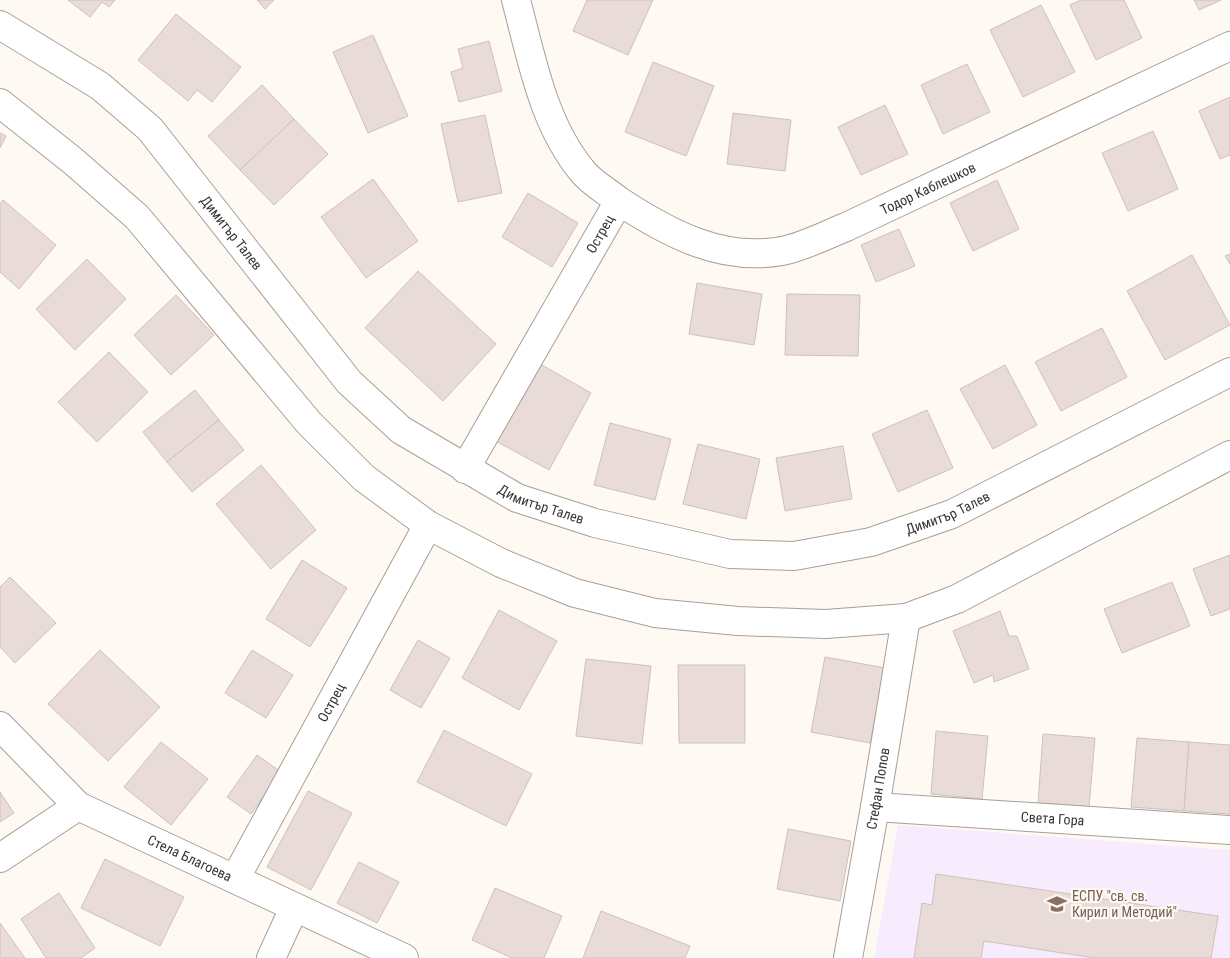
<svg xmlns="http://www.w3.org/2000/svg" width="1230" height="958" font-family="'Roboto Condensed',sans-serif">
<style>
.education{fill:#f6ecfd}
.building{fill:#e9dbd8;stroke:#cec0bd}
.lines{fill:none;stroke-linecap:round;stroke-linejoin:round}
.street-casing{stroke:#a89f96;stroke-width:30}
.street{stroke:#fff;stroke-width:28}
.labels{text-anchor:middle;stroke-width:4.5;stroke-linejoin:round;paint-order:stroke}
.street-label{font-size:14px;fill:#393632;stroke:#fff9f4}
.education-label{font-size:14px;fill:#785e54;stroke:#fff9f4;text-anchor:start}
</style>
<rect width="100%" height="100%" fill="#fff9f4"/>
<polygon class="education" points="898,825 1230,850 1230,958 874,958"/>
<g class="building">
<polygon points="68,0 115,0 109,7 102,2 90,17"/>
<polygon points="257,0 274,0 265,9"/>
<polygon points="587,0 653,0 628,55 573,31"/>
<polygon points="1081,0 1124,0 1142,38 1096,60 1070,5"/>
<polygon points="1194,0 1221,0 1199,10"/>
<polygon points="1041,5 1075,72 1023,97 990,30"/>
<polygon points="176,14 241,67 212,102 197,90 188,101 138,60"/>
<polygon points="373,35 408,116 368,133 333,52"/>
<polygon points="489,41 502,91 459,102 451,72 463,68 458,49"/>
<polygon points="653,62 714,86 686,156 625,132"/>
<polygon points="967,64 990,112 943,134 921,85"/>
<polygon points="262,85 294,119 240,170 208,136"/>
<polygon points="1230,97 1230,155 1220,159 1199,111"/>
<polygon points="885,105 908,154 861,175 838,127"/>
<polygon points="733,113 791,120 785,171 727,164"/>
<polygon points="485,115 502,193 458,202 441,124"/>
<polygon points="294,119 328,154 274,205 240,170"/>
<polygon points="1153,131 1178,189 1128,211 1102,153"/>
<polygon points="0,133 6,136 0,148"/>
<polygon points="373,179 418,241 366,278 321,217"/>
<polygon points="997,180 1019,229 973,251 950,203"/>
<polygon points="528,193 578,223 552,267 502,237"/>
<polygon points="3,200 56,245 19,289 0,272 0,204"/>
<polygon points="899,229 915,266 876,282 861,245"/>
<polygon points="1230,254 1230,264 1225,256"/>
<polygon points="1192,255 1230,325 1165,360 1127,291"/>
<polygon points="87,259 126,299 75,350 36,309"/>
<polygon points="418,271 496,344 443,401 365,328"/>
<polygon points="697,283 762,294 754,345 689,334"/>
<polygon points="787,294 860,295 858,356 785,355"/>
<polygon points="176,295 214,335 171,375 134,335"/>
<polygon points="1102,328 1127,377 1061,411 1035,362"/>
<polygon points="109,352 148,392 97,442 58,402"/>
<polygon points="535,361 591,393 549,470 492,439"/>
<polygon points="1005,365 1037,425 993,449 960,389"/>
<polygon points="195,390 219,420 167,462 143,432"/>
<polygon points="927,410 953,468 898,492 872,434"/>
<polygon points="219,420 244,450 192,492 167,462"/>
<polygon points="610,423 671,439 655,500 594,485"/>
<polygon points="698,444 760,459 746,519 683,504"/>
<polygon points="843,446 852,499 785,511 776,458"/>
<polygon points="261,465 316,530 271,569 216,504"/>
<polygon points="1230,555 1230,609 1211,616 1193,569"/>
<polygon points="302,560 347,588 310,647 266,619"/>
<polygon points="10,577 56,623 15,663 0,647 0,587"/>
<polygon points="1172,582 1190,626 1122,653 1104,609"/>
<polygon points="499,610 557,641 519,710 462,678"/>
<polygon points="1000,611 1009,636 1017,636 1029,669 994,682 993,675 974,683 953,631"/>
<polygon points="418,640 450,658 421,708 390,690"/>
<polygon points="100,650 160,707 108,761 48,704"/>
<polygon points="252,650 293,675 266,718 225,693"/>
<polygon points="825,657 885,668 870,743 811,732"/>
<polygon points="586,659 651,666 642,744 576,736"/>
<polygon points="678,665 745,665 745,743 679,743"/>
<polygon points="444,730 532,774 506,826 417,782"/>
<polygon points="936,731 988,736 982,799 931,794"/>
<polygon points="1043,734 1095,738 1089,807 1038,803"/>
<polygon points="1137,738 1189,742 1184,811 1131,807"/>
<polygon points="161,742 208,779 171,825 124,787"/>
<polygon points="1189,742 1230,745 1230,814 1184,811"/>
<polygon points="257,755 281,772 251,814 227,797"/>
<polygon points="308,791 352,813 311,890 267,867"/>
<polygon points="0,792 14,813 0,822"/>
<polygon points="788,829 851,841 840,901 777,889"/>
<polygon points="105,859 184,897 160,946 81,908"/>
<polygon points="359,862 399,882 377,923 337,903"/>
<polygon points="936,874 1218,916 1211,958 1095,958 984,941 981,958 914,958 922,903 932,905"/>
<polygon points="495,888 562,916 544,958 512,958 472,940"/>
<polygon points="59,893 95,948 81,958 46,958 21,919"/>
<polygon points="601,911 690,946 685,958 583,958"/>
<polygon points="0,923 25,958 0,958"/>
</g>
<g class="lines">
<defs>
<g id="street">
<path id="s1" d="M0,25l100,61 50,43 199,253 52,48 116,68 78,25 135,31 64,2 77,-14 81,-28 278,-142"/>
<polyline points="0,103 73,161 137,217 309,423 364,478 428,525 501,563 575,593 655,613 738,621 826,624 906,618 957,599 1230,455"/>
<path id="s2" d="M619,201c49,32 102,61 163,50 21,-4 44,-16 64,-24l384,-181"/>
<path id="s3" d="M465,469l154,-268c-11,-9 -27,-18 -36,-29 -40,-48 -51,-112 -67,-172"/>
<path id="s4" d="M0,726l78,80 326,152"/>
<path id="s5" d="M875,807l355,23"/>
<polyline points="0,858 78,806"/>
<path id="s6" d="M235,879l193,-354"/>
<polyline points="271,958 294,908"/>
<path id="s7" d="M848,958l27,-151 31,-189"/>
</g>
</defs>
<use href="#street" class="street-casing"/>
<use href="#street" class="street"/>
</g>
<defs>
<symbol id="school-bare" viewBox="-9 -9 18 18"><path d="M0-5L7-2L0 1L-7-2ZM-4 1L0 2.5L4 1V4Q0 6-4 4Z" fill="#8d6e63" stroke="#fff9f4" stroke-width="2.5" paint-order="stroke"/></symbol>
</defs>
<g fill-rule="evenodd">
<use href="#school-bare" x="1043" y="890" width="28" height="28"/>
</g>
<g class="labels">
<g class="street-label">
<text dy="5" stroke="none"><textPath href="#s2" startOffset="334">Тодор Каблешков</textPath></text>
<text dy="5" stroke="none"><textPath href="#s1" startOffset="315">Димитър Талев</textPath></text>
<text dy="5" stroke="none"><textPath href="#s3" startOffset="271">Острец</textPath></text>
<text dy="5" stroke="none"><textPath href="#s1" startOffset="735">Димитър Талев</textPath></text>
<text dy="5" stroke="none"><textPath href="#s1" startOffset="1155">Димитър Талев</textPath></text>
<text dy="5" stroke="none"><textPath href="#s6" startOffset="201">Острец</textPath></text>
<text dy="5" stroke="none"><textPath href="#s7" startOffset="172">Стефан Попов</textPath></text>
<text dy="5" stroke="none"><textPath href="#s5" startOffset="178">Света Гора</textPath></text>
<text dy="5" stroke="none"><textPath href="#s4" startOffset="235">Стела Благоева</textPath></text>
</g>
<g class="education-label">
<text x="1072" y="901">ЕСПУ "св. св.<tspan x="1072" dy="16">Кирил и Методий"</tspan></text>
</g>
</g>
</svg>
